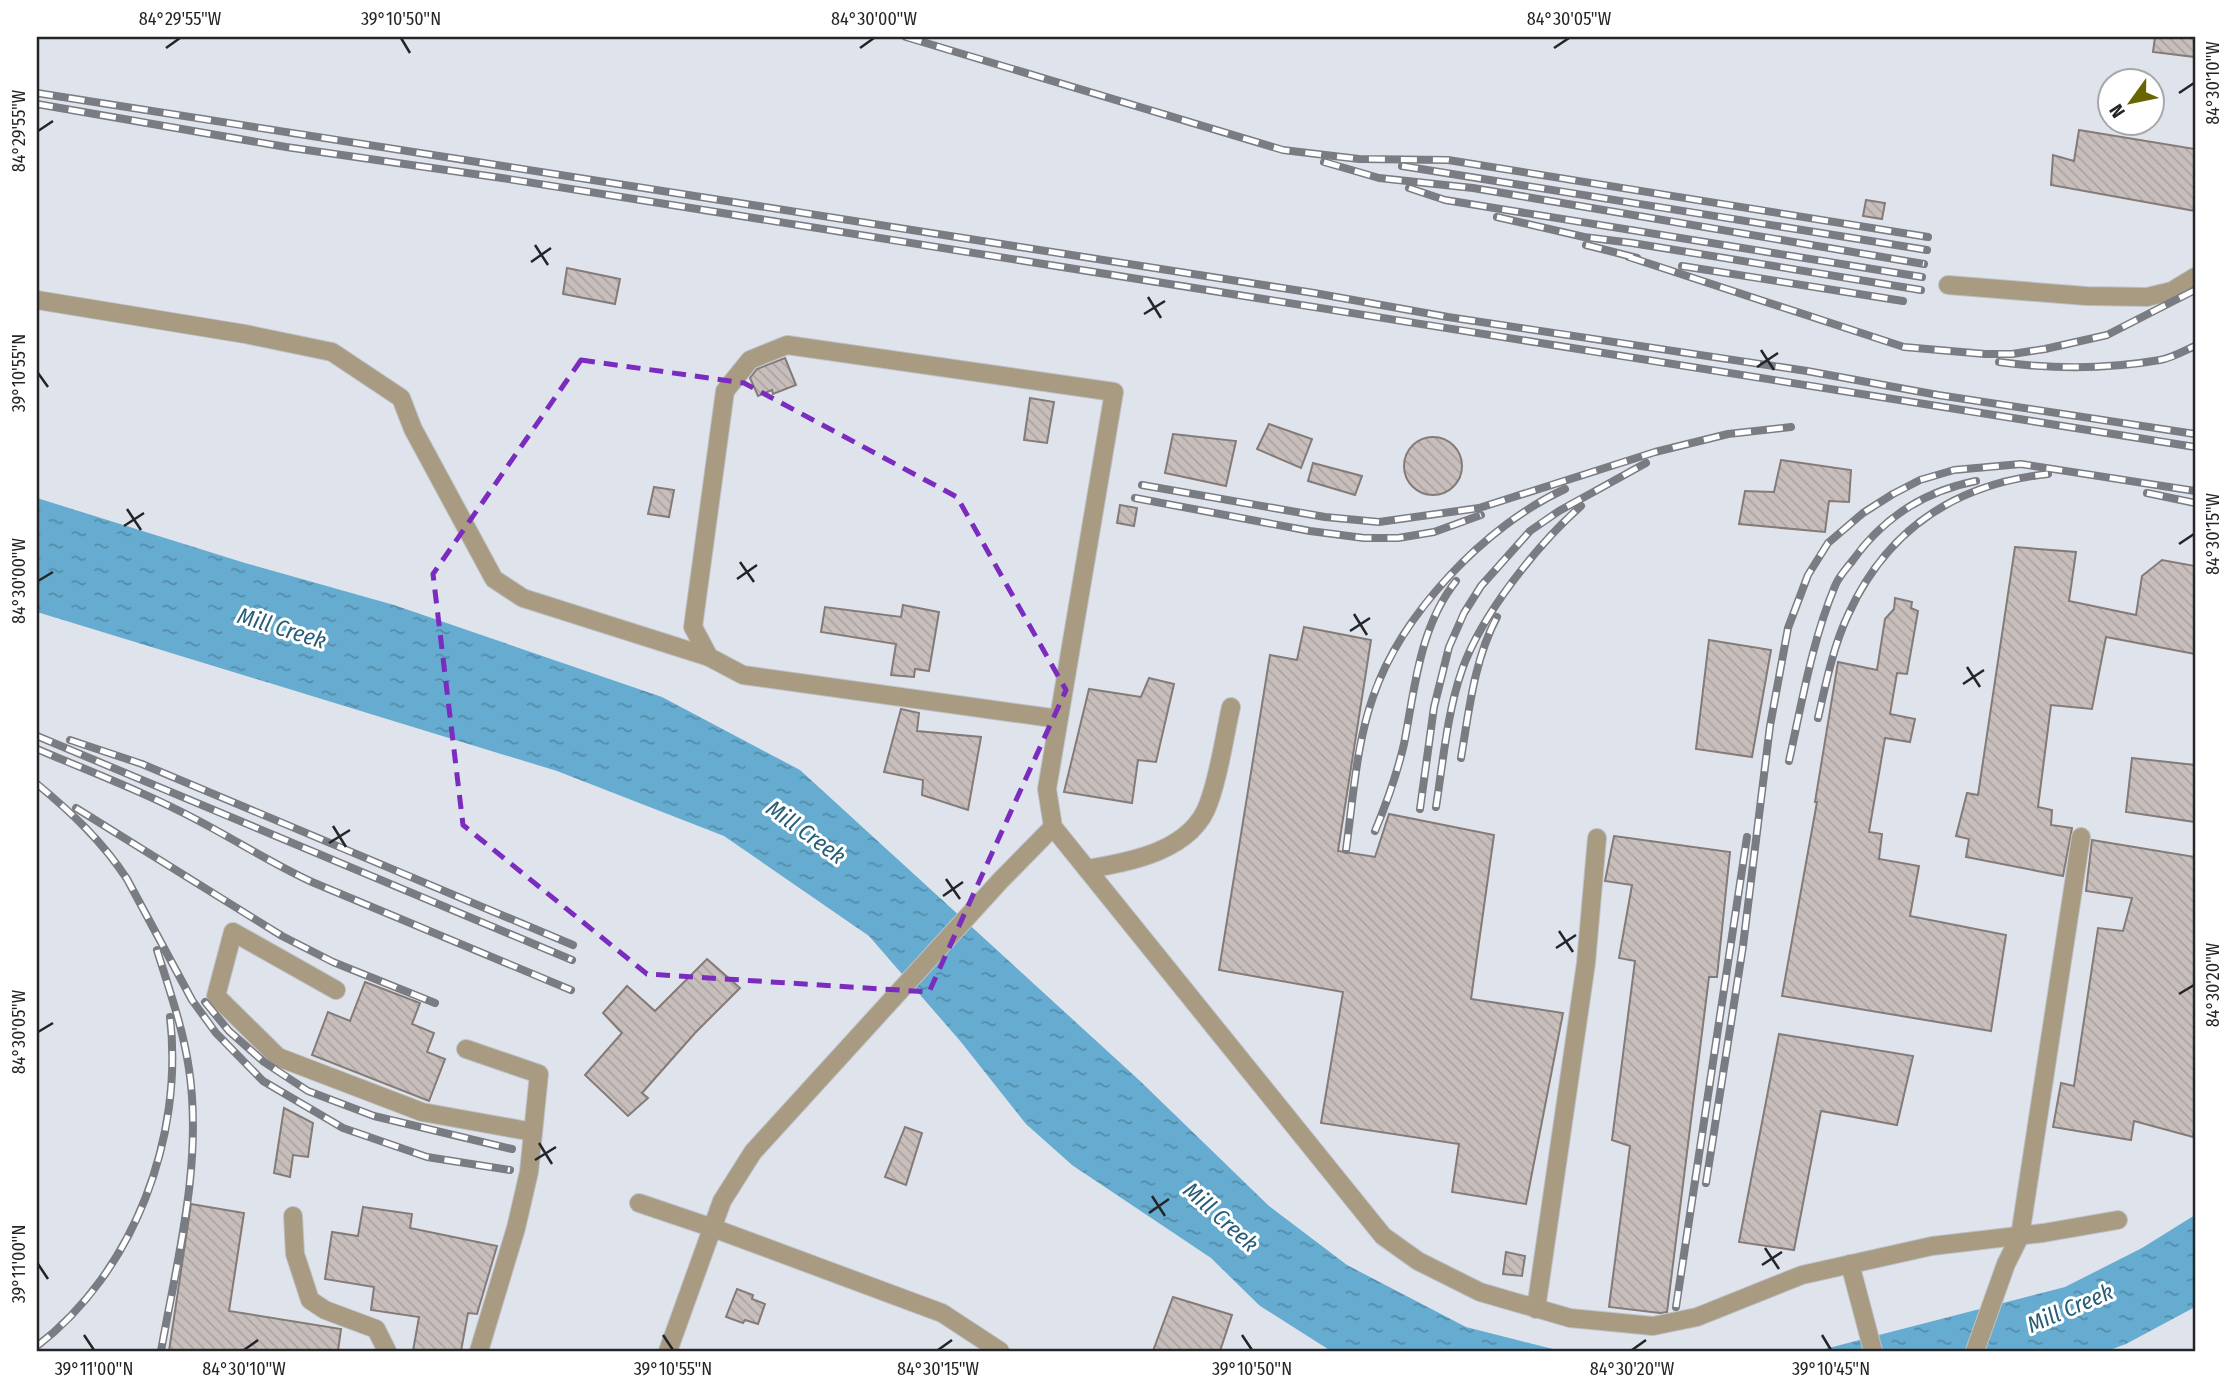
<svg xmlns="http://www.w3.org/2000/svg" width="2232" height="1388" font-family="'Fira Sans Condensed',sans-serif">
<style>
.water{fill:url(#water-ripples)}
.building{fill:url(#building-back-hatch);stroke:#847b78;stroke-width:2}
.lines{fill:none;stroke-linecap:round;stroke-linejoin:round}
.minor-casing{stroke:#bdc2c9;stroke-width:20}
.minor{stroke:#a89b81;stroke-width:18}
.rail-casing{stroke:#797c82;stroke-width:8}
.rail{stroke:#fff;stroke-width:5;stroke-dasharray:16;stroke-linecap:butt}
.marked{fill:none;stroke:#7b2cbf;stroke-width:5;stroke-dasharray:14 9;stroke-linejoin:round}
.ticks{fill:none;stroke:#242528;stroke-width:2.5}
.labels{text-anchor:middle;stroke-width:6;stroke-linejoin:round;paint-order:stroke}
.water-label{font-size:23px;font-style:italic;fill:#275d77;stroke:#fff}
.neatline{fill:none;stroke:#242528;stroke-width:2.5}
.ticks-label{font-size:18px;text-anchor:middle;fill:#242528}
</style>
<defs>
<pattern id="water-ripples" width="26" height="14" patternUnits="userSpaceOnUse" patternTransform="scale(1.75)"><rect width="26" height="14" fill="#66acd0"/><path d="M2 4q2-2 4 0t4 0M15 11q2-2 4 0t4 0" fill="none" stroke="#548ca9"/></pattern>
<pattern id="building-back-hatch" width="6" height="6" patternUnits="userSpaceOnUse" patternTransform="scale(1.75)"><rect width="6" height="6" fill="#c8bfbc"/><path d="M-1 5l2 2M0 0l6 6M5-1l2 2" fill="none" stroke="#aca4a2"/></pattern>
</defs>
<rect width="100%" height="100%" fill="#dfe4ec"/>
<g class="water">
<polygon points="37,498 245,563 394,605 662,697 800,770 1139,1080 1269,1206 1347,1265 1466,1327 1561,1351 1331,1351 1260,1306 1211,1258 1072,1165 1026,1124 961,1042 869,936 724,836 557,771 37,612"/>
<polygon points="2195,1215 2195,1307 2126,1344 2107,1351 1817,1351 2065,1287 2142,1248"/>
</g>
<g class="building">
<polygon points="2155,37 2195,37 2195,57 2153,52"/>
<polygon points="2079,130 2195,149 2195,211 2051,185 2053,155 2074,161"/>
<polygon points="1866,200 1885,203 1882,219 1863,216"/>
<polygon points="567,268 620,279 615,304 563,294"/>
<polygon points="785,358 796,385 773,394 772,390 758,396 750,378 757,369"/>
<polygon points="1030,398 1054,402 1047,443 1024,440"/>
<polygon points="1269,424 1312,439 1301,468 1257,449"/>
<polygon points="1173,434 1236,441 1226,486 1165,473"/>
<circle cx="1433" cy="466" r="29"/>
<polygon points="1781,460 1851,470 1849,502 1829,501 1825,532 1739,524 1745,491 1774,492"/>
<polygon points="1313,463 1362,476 1355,495 1308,481"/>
<polygon points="654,487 674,490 669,517 648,514"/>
<polygon points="1120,505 1137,508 1134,526 1117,523"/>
<polygon points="2015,547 2076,552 2069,601 2136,615 2142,576 2162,560 2195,566 2195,654 2106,637 2092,709 2051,705 2038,807 2052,810 2051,825 2072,828 2063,876 1966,857 1969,839 1956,836 1967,793 1978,795"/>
<polygon points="1895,598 1912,602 1911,608 1918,611 1907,674 1897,673 1890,714 1915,719 1910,742 1885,738 1869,832 1882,834 1879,859 1919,866 1910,916 2006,935 1991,1031 1782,996 1817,802 1815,802 1838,662 1877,670 1885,619 1894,609"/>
<polygon points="903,605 939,612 929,671 915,669 914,677 891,675 896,644 821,632 825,607 901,617"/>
<polygon points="1304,627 1371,640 1338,851 1375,857 1389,814 1494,835 1471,999 1563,1013 1526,1204 1452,1192 1459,1144 1321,1123 1343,992 1219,970 1270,655 1297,660"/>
<polygon points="1709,640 1771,650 1752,757 1696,749"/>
<polygon points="1149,678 1174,684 1156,762 1138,760 1132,803 1064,792 1089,689 1141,697"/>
<polygon points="901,709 919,713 917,731 981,737 968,810 922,795 923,780 884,772"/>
<polygon points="2132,758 2195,765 2195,822 2126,812"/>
<polygon points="1614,836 1730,852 1717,977 1709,977 1667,1312 1660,1313 1609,1307 1630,1146 1612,1140 1635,961 1619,958 1632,885 1605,881"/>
<polygon points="2092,840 2195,857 2195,1126 2193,1137 2134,1121 2131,1140 2053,1127 2061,1083 2074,1086 2098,928 2123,931 2132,898 2086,891"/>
<polygon points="707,959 740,988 695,1033 642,1093 648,1098 628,1116 585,1075 622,1033 603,1013 627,986 655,1011"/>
<polygon points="365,982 420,1003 412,1024 434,1033 427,1052 445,1059 429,1101 312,1055 328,1012 350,1021"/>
<polygon points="1779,1034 1913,1056 1897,1125 1821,1111 1794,1250 1739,1242"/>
<polygon points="284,1108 313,1123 308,1157 293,1155 290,1177 274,1173"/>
<polygon points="905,1127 922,1133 906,1185 885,1177"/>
<polygon points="191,1204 244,1213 229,1311 341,1329 338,1351 169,1351"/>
<polygon points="363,1207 412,1214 410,1228 497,1246 477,1314 468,1313 461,1351 413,1351 419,1317 371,1310 374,1287 325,1279 332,1232 358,1236"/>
<polygon points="1506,1252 1525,1256 1522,1276 1503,1274"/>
<polygon points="737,1289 753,1295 752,1299 765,1304 758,1324 745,1320 743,1323 726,1317"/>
<polygon points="1173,1297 1232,1315 1220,1351 1153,1351"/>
</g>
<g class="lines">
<defs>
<g id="minor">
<polyline points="1948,285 2086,296 2147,297 2172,291 2195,277"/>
<polyline points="37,300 245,334 332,352 401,398 413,429 494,579 523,598 709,657"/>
<polyline points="1059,719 743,675 709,657 693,627 725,391 750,360 787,345 1114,392 1047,789 1053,827 1383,1236 1418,1261 1480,1292 1570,1318 1653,1326 1697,1317 1802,1275 1932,1246 2043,1233 2118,1220"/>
<path d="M1087,869c43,-7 106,-18 122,-67 11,-30 15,-64 22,-95"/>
<polyline points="336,990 233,932 216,996 278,1057 422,1112 533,1132"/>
<polyline points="466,1049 539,1074 529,1172 516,1228 479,1351"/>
<polyline points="639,1203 713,1228 942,1313 1000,1351"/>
<polyline points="293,1216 295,1254 310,1300 325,1310 376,1329 387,1351"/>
<polyline points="1850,1264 1873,1351"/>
<polyline points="1536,1309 1586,963 1597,838"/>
<polyline points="668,1351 722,1201 753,1152 1000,881 1053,827"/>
<polyline points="1975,1351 2006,1264 2020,1236 2081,837"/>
</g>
</defs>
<use href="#minor" class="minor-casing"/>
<use href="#minor" class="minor"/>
<defs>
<g id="rail">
<polyline points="906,37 1283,150 1359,159 1448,160 1928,237"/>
<polyline points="37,93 1314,293 1448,317 1807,371 1938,395 2195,434"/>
<polyline points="37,104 286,147 502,178 2195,447"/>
<polyline points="1324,162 1379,178 1473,188 1924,264"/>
<polyline points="1402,166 1927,250"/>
<polyline points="1409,188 1445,200 1922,277"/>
<polyline points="1497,217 1584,237 1632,243 1921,290"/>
<polyline points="1586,245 1637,258"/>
<polyline points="1629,257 1904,347 1985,354 2012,354 2045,349 2107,335 2195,290"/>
<polyline points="1682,266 1903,301"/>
<path d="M1999,362c52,7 109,7 161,-2 12,-2 24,-9 35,-14"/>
<polyline points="1142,485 1325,517 1379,522 1479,508 1655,452 1728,434 1791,427"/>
<polyline points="2147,493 2195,503"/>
<polyline points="1135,498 1310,531 1364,538 1398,538 1434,532 1481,515"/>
<path d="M1818,718c8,-35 15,-71 30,-103 39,-86 108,-131 200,-141"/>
<polyline points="37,736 572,960"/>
<polyline points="70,740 142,764 573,945"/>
<path d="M37,749c54,23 110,44 162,72 38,20 74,43 113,61l259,108"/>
<path d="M1461,758c8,-47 13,-98 36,-141"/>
<path d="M1789,761c13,-59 23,-120 46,-175 4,-10 12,-18 18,-26 30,-42 72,-69 123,-79"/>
<path d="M37,784c35,29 65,57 90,95l65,121 24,33 47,48 80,47 84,29 83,13"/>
<path d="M1436,807c7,-45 11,-94 26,-137 19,-55 76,-126 119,-164"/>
<polyline points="76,808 282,936 333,962 435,1003"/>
<polyline points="1420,809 1434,707 1449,647 1464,613 1481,586 1530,531 1559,511 1646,463"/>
<path d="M1375,831c12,-29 22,-57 29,-87 11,-56 15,-116 52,-163"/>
<path d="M1346,850c7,-50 10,-105 27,-153 28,-83 113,-172 192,-208"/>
<path d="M157,950c12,39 26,78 32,119 14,94 -12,191 -28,282"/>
<polyline points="205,1002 229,1031 264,1062 308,1091 374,1116 512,1149"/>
<polyline points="1706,1183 1743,946 1770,726 1788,628 1808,575 1828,543 1863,513 1893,494 1920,480 1954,470 2021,464 2195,491"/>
<polyline points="1676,1307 1747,837"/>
<path d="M37,1346c97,-74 147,-209 133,-329"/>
</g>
</defs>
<use href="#rail" class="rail-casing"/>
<use href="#rail" class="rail"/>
</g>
<path class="marked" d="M581,360l163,23 213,114 109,193 -137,302 -282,-18 -184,-149 -30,-251z"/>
<path class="ticks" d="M401,38l9,15M166,48l14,-10M860,48l14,-10M1554,48l15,-10M2179,93l15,-10M38,131l15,-10M535,245l13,20M531,262l20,-14M1148,297l13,21M1144,314l21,-13M1761,350l13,20M1757,367l21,-14M38,373l10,14M127,509l14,21M124,526l20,-13M2179,544l15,-10M740,562l14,20M737,579l20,-14M38,581l15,-9M1354,614l13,21M1350,631l20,-13M1967,667l13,20M1963,684l21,-14M333,826l13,21M329,843l21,-13M946,879l14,20M943,896l20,-14M1559,931l14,21M1556,948l20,-13M2179,994l15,-9M38,1032l15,-9M539,1143l13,21M535,1160l21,-13M1152,1196l13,20M1149,1213l20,-14M1765,1248l14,21M38,1264l10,15M1762,1265l20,-13M84,1335l10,15M663,1335l10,15M1242,1335l10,15M1822,1335l9,15M244,1350l14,-10M938,1350l14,-10M1632,1350l14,-10"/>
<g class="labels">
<g class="water-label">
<text transform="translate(282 628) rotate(17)" y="8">Mill Creek</text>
<text transform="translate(806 832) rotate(36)" y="8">Mill Creek</text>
<text transform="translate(1221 1217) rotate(42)" y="8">Mill Creek</text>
<text transform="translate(2070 1308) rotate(-23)" y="8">Mill Creek</text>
</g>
</g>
<rect width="2232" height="1388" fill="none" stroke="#ffffff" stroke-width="77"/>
<g transform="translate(2131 102) rotate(237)"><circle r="33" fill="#ffffff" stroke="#a7a8a9" stroke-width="2"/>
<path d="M0-5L12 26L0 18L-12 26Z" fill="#676600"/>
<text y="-10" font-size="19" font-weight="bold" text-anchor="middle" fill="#242528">N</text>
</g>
<rect x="38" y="38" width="2156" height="1312" class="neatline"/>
<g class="ticks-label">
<text x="180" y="25">84°29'55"W</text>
<text x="401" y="25">39°10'50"N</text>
<text x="874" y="25">84°30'00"W</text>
<text x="1569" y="25">84°30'05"W</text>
<text transform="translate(2213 83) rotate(-90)" y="6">84°30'10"W</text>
<text transform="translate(19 131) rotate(-90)" y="6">84°29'55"W</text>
<text transform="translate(19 373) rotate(-90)" y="6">39°10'55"N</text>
<text transform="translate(2213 534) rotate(-90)" y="6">84°30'15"W</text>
<text transform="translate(19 581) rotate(-90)" y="6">84°30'00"W</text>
<text transform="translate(2213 985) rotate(-90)" y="6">84°30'20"W</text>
<text transform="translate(19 1032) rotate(-90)" y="6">84°30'05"W</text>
<text transform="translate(19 1264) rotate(-90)" y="6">39°11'00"N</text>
<text x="94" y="1375">39°11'00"N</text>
<text x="244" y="1375">84°30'10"W</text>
<text x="673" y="1375">39°10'55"N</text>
<text x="938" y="1375">84°30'15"W</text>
<text x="1252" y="1375">39°10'50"N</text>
<text x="1632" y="1375">84°30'20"W</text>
<text x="1831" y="1375">39°10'45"N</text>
</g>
</svg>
